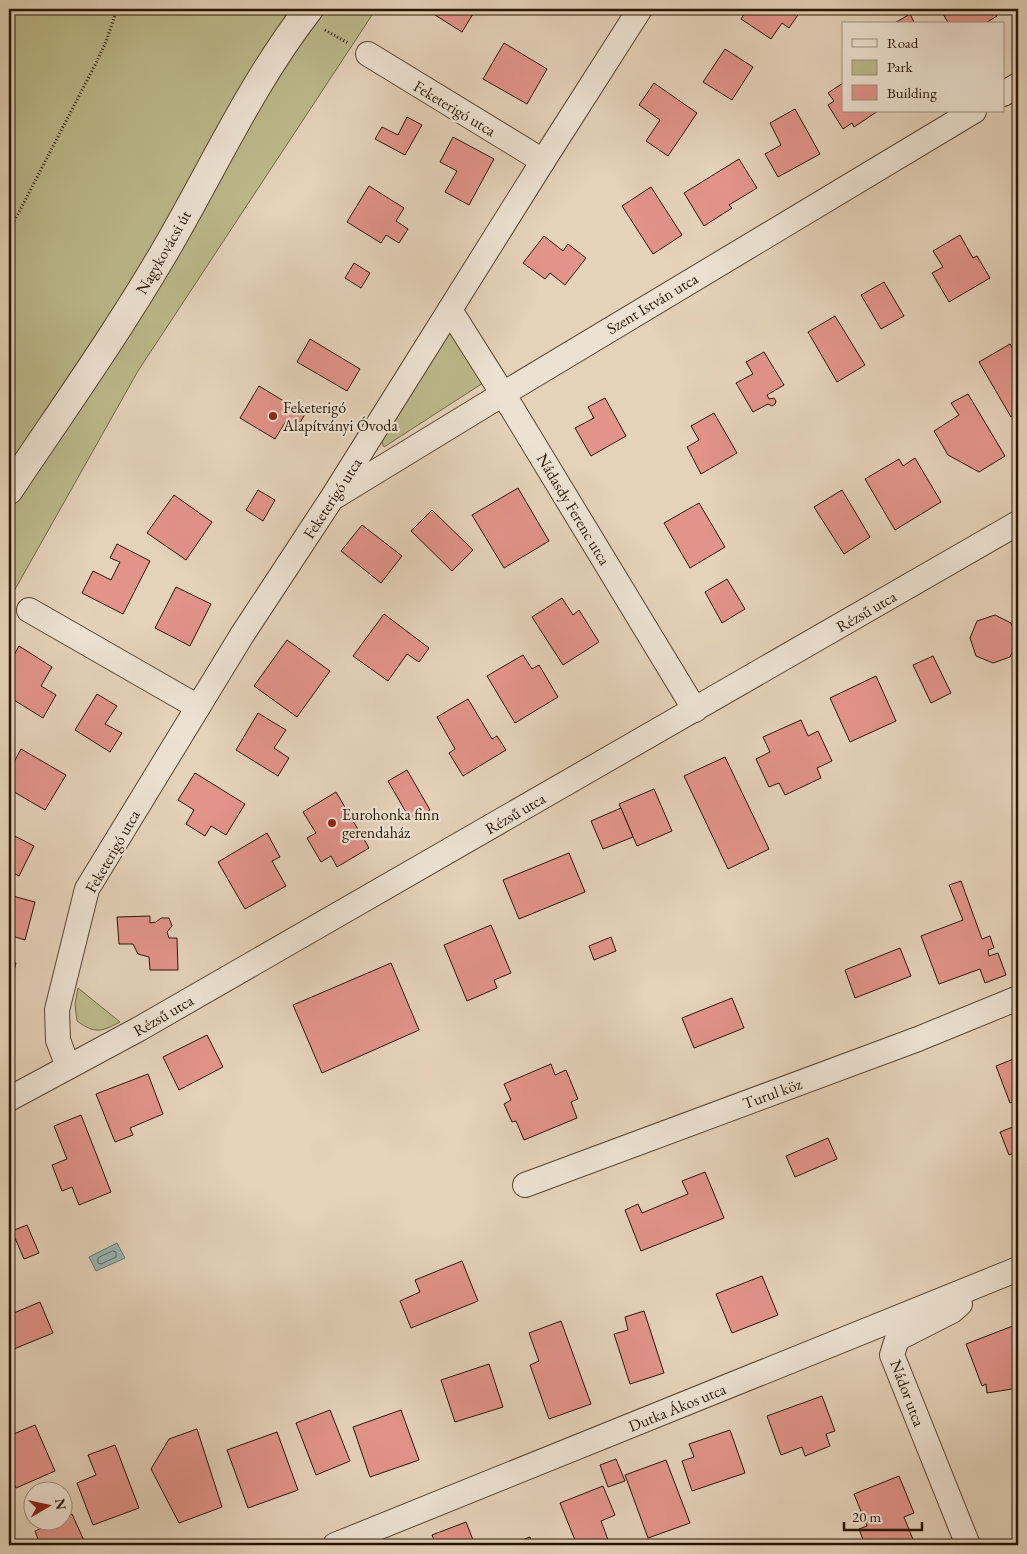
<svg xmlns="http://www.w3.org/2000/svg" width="1027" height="1554" font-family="'EB Garamond',serif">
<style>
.green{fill:#bcb98a;stroke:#726847}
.water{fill:#96b6b4;stroke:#6a766e}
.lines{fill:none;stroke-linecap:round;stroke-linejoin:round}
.shore{stroke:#5f665c;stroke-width:1}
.building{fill:#e2938a;stroke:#281604}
.minor-casing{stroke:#574531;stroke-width:26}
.tertiary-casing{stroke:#574531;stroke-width:30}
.path{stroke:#281604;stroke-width:3;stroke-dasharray:1 2.5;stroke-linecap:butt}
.minor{stroke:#ede2d2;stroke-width:24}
.tertiary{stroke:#ede2d2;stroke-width:28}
.poi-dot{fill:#8f2418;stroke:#ede2d2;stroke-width:2}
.labels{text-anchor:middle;stroke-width:4.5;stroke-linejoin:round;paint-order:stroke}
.street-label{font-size:16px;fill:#281604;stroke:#ede2d2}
.poi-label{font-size:16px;fill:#281604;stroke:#ede2d2;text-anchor:start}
</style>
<rect width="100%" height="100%" fill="#e4d2b9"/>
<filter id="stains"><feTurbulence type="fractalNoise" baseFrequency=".004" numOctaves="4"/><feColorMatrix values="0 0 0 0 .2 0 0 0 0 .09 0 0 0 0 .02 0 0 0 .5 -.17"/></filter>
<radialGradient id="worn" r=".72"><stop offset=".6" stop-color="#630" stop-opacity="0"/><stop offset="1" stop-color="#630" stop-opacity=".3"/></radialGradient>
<g class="green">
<polygon points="9,9 376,9 138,371 9,600"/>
<polygon points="449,330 483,383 384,447 380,438"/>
<path d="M78,988l42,34c-19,10 -25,12 -43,-1l-2,-17z"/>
</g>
<polygon class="water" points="117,1243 125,1258 96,1271 89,1257"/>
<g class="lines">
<polygon class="shore" points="113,1251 116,1252 116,1257 101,1264 98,1263 98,1258"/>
</g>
<g class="building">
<polygon points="439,9 476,9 462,32 435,15"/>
<polygon points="747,9 802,9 789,28 782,23 771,39 741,19"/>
<polygon points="952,9 993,9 997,16 984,24 949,24 943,14"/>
<polygon points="910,14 915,24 893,24"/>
<polygon points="504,43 547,69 527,104 483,79"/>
<polygon points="725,49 753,67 732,100 703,82"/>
<polygon points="654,83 697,113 668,156 646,141 660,120 639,105"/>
<polygon points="843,83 843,111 878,111 854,127 852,123 843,129 828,105 834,101 828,93"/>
<polygon points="795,109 820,154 778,177 765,154 781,145 770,123"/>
<polygon points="407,117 422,125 405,155 375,139 382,127 398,135"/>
<polygon points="453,137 494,159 469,205 445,192 457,171 440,162"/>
<polygon points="739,159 757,188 729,205 732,208 704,226 684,193"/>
<polygon points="369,186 404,208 396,221 408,229 399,243 386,235 381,243 347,222"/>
<polygon points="651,187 682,235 653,254 622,206"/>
<polygon points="960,235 973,258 977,256 990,278 949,302 932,273 943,267 933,251"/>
<polygon points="544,236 563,251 568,244 586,258 565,285 550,273 545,279 523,263"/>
<polygon points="354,263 370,273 361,288 345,278"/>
<polygon points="884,282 904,316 881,329 861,295"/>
<polygon points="835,316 865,365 837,382 808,332"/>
<polygon points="310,339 360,369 347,391 297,362"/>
<polygon points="1010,344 1016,354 1018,352 1018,413 1011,417 979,362"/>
<polygon points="764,352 784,385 767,395 769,399 774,398 776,401 775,404 772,406 768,404 753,412 736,383 753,374 746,362"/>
<polygon points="259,386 305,414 297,428 286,421 275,439 240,418"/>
<polygon points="968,394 1005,456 979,472 948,455 934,431 959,415 951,403"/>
<polygon points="605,398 626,436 591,456 575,428 594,418 588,407"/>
<polygon points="714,413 737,453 701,474 687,447 699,440 691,426"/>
<polygon points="915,458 941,502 895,530 865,479 899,459 903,466"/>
<polygon points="518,488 549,541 504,568 472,515"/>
<polygon points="258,490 275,500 263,521 246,510"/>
<polygon points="842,490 870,537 844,554 814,507"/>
<polygon points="174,495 212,522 186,560 147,533"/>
<polygon points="699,503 725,547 690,568 664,523"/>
<polygon points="432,510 473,550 452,571 411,531"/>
<polygon points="362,525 402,556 381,583 341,551"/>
<polygon points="117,544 150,561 123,614 82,593 93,571 111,580 120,562 110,558"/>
<polygon points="727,579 745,609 722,623 705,592"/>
<polygon points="176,587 211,604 190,646 155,628"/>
<polygon points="562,598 573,615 579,610 599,642 563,665 532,617"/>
<polygon points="384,614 429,648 419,662 407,654 388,681 353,656"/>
<polygon points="995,615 1011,623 1018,640 1010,657 993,663 976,656 970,638 977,621"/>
<polygon points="287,640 330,671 297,717 254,686"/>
<polygon points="19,646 52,667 41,686 56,695 43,718 9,697 9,664"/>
<polygon points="523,655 532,669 539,665 558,697 515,723 487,676"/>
<polygon points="933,656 951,693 931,703 913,665"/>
<polygon points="876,676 896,721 850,742 830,698"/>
<polygon points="97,694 117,706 105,724 122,733 110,752 75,730"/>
<polygon points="468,699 492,739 497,736 506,750 463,776 449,753 455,749 437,717"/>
<polygon points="258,713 286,730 274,748 289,758 278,776 236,750"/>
<polygon points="801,720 808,736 818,731 832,761 817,768 821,778 785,795 779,783 769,787 756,759 770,752 763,737"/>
<polygon points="21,749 66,775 45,810 9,789 9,771"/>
<polygon points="725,757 769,849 728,869 684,776"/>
<polygon points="407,770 430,810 411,821 388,781"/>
<polygon points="195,773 245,804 226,835 211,826 205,836 186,824 194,810 178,800"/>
<polygon points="654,789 672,831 637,846 619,804"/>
<polygon points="336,792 369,848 337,867 331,856 321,862 307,838 316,833 303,812"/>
<polygon points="621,808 633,837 603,849 591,821"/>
<polygon points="267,833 280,857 272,861 286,886 245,909 218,862"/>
<polygon points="11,834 34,846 19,876 9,871 9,839"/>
<polygon points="569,853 585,892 519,919 503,880"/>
<polygon points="961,881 982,939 990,936 994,948 988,950 989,956 998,953 1006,975 985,983 980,969 939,984 921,936 963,920 949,885"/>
<polygon points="9,895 35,902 25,940 9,935"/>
<polygon points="150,916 150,923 156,922 161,918 169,918 172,926 167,932 169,938 177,938 178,970 150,970 149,957 138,954 133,944 119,944 117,917"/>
<polygon points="491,925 511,973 494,980 497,988 467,1001 444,945"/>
<polygon points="611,937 616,951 594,960 589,946"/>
<polygon points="900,948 911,976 855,998 845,970"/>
<polygon points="9,961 16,963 9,990"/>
<polygon points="391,963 419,1030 322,1073 293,1005"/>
<polygon points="732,998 744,1028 694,1048 682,1018"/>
<polygon points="207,1035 223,1067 179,1090 163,1057"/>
<polygon points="1016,1058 1018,1065 1018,1100 1010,1103 996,1066"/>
<polygon points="551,1064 555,1075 566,1070 578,1099 571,1102 577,1118 524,1140 516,1121 512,1122 504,1104 511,1100 504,1084"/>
<polygon points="148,1074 163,1114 130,1128 133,1135 115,1142 96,1094"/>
<polygon points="81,1115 111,1192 79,1205 72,1187 62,1191 52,1165 67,1159 54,1126"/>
<polygon points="1018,1125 1018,1151 1009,1155 1000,1132"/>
<polygon points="828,1138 837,1159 795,1177 786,1156"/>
<polygon points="705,1172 724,1218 641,1251 625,1210 638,1204 642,1213 688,1194 682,1181"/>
<polygon points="27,1225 39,1253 24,1259 12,1231"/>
<polygon points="462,1261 478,1301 411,1328 400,1301 420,1292 415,1280"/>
<polygon points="762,1276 778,1315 732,1333 716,1294"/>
<polygon points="40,1302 53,1333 9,1351 9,1315"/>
<polygon points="644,1311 664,1373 630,1384 614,1334 628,1330 625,1317"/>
<polygon points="561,1321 591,1404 549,1419 530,1365 539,1361 529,1333"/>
<polygon points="1018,1324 1018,1388 987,1393 986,1384 982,1386 966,1344"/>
<polygon points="489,1364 503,1407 455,1422 441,1380"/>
<polygon points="822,1396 835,1431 826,1434 830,1446 805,1456 802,1447 781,1455 767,1416"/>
<polygon points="330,1410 350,1461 316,1475 296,1423"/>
<polygon points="401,1410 419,1460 370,1477 353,1427"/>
<polygon points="35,1425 55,1471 16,1488 9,1472 9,1436"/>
<polygon points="197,1429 222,1507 179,1523 151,1469 169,1439"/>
<polygon points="730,1430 745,1473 692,1491 682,1461 694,1457 689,1444"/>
<polygon points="277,1432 298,1490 248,1508 227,1450"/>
<polygon points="115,1445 139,1508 93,1525 77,1483 96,1475 88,1455"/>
<polygon points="616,1459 625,1481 608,1487 600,1465"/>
<polygon points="666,1460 690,1523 648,1538 625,1475"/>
<polygon points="899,1476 914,1513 904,1517 914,1542 906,1545 865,1545 859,1529 867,1526 854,1494"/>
<polygon points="603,1486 615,1515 601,1521 610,1545 577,1545 560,1503"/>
<polygon points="72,1514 86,1545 30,1545 29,1543 38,1539 35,1531 56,1522 62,1522 62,1519"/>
<polygon points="466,1522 475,1545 436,1545 432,1535"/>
<polygon points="530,1537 533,1545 509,1545"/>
</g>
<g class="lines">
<defs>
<g id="minor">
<polyline points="368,54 543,161"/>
<polyline points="1003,94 1018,85"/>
<polyline points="450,310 513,410 695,710"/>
<polyline points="336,496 503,394 974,111"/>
<polyline points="29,610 198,707"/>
<polyline points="68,1067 58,1040 57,1010 87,889 242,635 332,498 543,161 640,9"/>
<polyline points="9,1099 139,1029 1018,523"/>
<polyline points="525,1185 918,1039 1018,998"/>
<polyline points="960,1304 952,1311 897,1339 892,1355 968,1545"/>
<polyline points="335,1545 1018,1269"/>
</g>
<path id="tertiary" d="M9,490c52,-78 106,-154 153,-234 49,-83 88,-171 147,-247"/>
</defs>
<use href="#minor" class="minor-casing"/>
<use href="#tertiary" class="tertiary-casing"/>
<g class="path">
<polyline points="325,30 348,43"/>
<polyline points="9,230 18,214 95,65 106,42 117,9"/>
</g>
<use href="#minor" class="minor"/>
<use href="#tertiary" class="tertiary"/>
</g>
<g class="poi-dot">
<circle cx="273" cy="416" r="5"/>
<circle cx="332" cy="823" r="5"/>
</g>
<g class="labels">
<g class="street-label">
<text transform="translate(455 108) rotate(31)" y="6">Feketerigó utca</text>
<text transform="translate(163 252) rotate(-60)" y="6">Nagykovácsi út</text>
<text transform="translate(652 303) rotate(-31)" y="6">Szent István utca</text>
<text transform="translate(332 498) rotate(-57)" y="6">Feketerigó utca</text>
<text transform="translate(574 509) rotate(59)" y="6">Nádasdy Ferenc utca</text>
<text transform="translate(866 611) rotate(-30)" y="6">Rézsű utca</text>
<text transform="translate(515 813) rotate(-30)" y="6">Rézsű utca</text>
<text transform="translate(112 851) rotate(-60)" y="6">Feketerigó utca</text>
<text transform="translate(163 1015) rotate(-30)" y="6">Rézsű utca</text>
<text transform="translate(772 1093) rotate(-20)" y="6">Turul köz</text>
<text transform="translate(908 1393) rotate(69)" y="6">Nádor utca</text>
<text transform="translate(677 1407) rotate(-22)" y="6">Dutka Ákos utca</text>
</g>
<g class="poi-label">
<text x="283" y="413">Feketerigó<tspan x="283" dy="18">Alapítványi Óvoda</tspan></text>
<text x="342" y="820">Eurohonka finn<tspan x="342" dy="18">gerendaház</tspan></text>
</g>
</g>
<rect width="1027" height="1554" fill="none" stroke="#e4d2b9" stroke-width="30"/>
<rect x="10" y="10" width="1007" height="1534" fill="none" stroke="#281604" stroke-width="2.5"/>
<rect x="15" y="15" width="997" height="1524" fill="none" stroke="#281604"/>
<rect x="842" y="22" width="162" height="90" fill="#ede2d2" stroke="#9e9080"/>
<rect x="852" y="39" width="25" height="8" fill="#ede2d2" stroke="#9e9080"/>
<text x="887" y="48" font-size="15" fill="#281604">Road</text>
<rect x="852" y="60" width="25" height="15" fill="#bcb98a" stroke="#9e9080"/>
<text x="887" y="72" font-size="15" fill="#281604">Park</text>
<rect x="852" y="85" width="25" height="15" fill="#e2938a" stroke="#9e9080"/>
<text x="887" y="98" font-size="15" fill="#281604">Building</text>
<g transform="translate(48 1506) rotate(81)"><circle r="24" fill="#ede2d2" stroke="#9e9080"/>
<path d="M0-4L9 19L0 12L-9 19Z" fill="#8f2418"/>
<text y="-8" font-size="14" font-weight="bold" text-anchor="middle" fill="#281604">N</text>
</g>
<path d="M844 1522v8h78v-8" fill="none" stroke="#281604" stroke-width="2.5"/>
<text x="852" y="1522" font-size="15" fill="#281604" stroke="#ede2d2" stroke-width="4" paint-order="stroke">20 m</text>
<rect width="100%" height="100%" filter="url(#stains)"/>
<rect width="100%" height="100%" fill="url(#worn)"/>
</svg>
